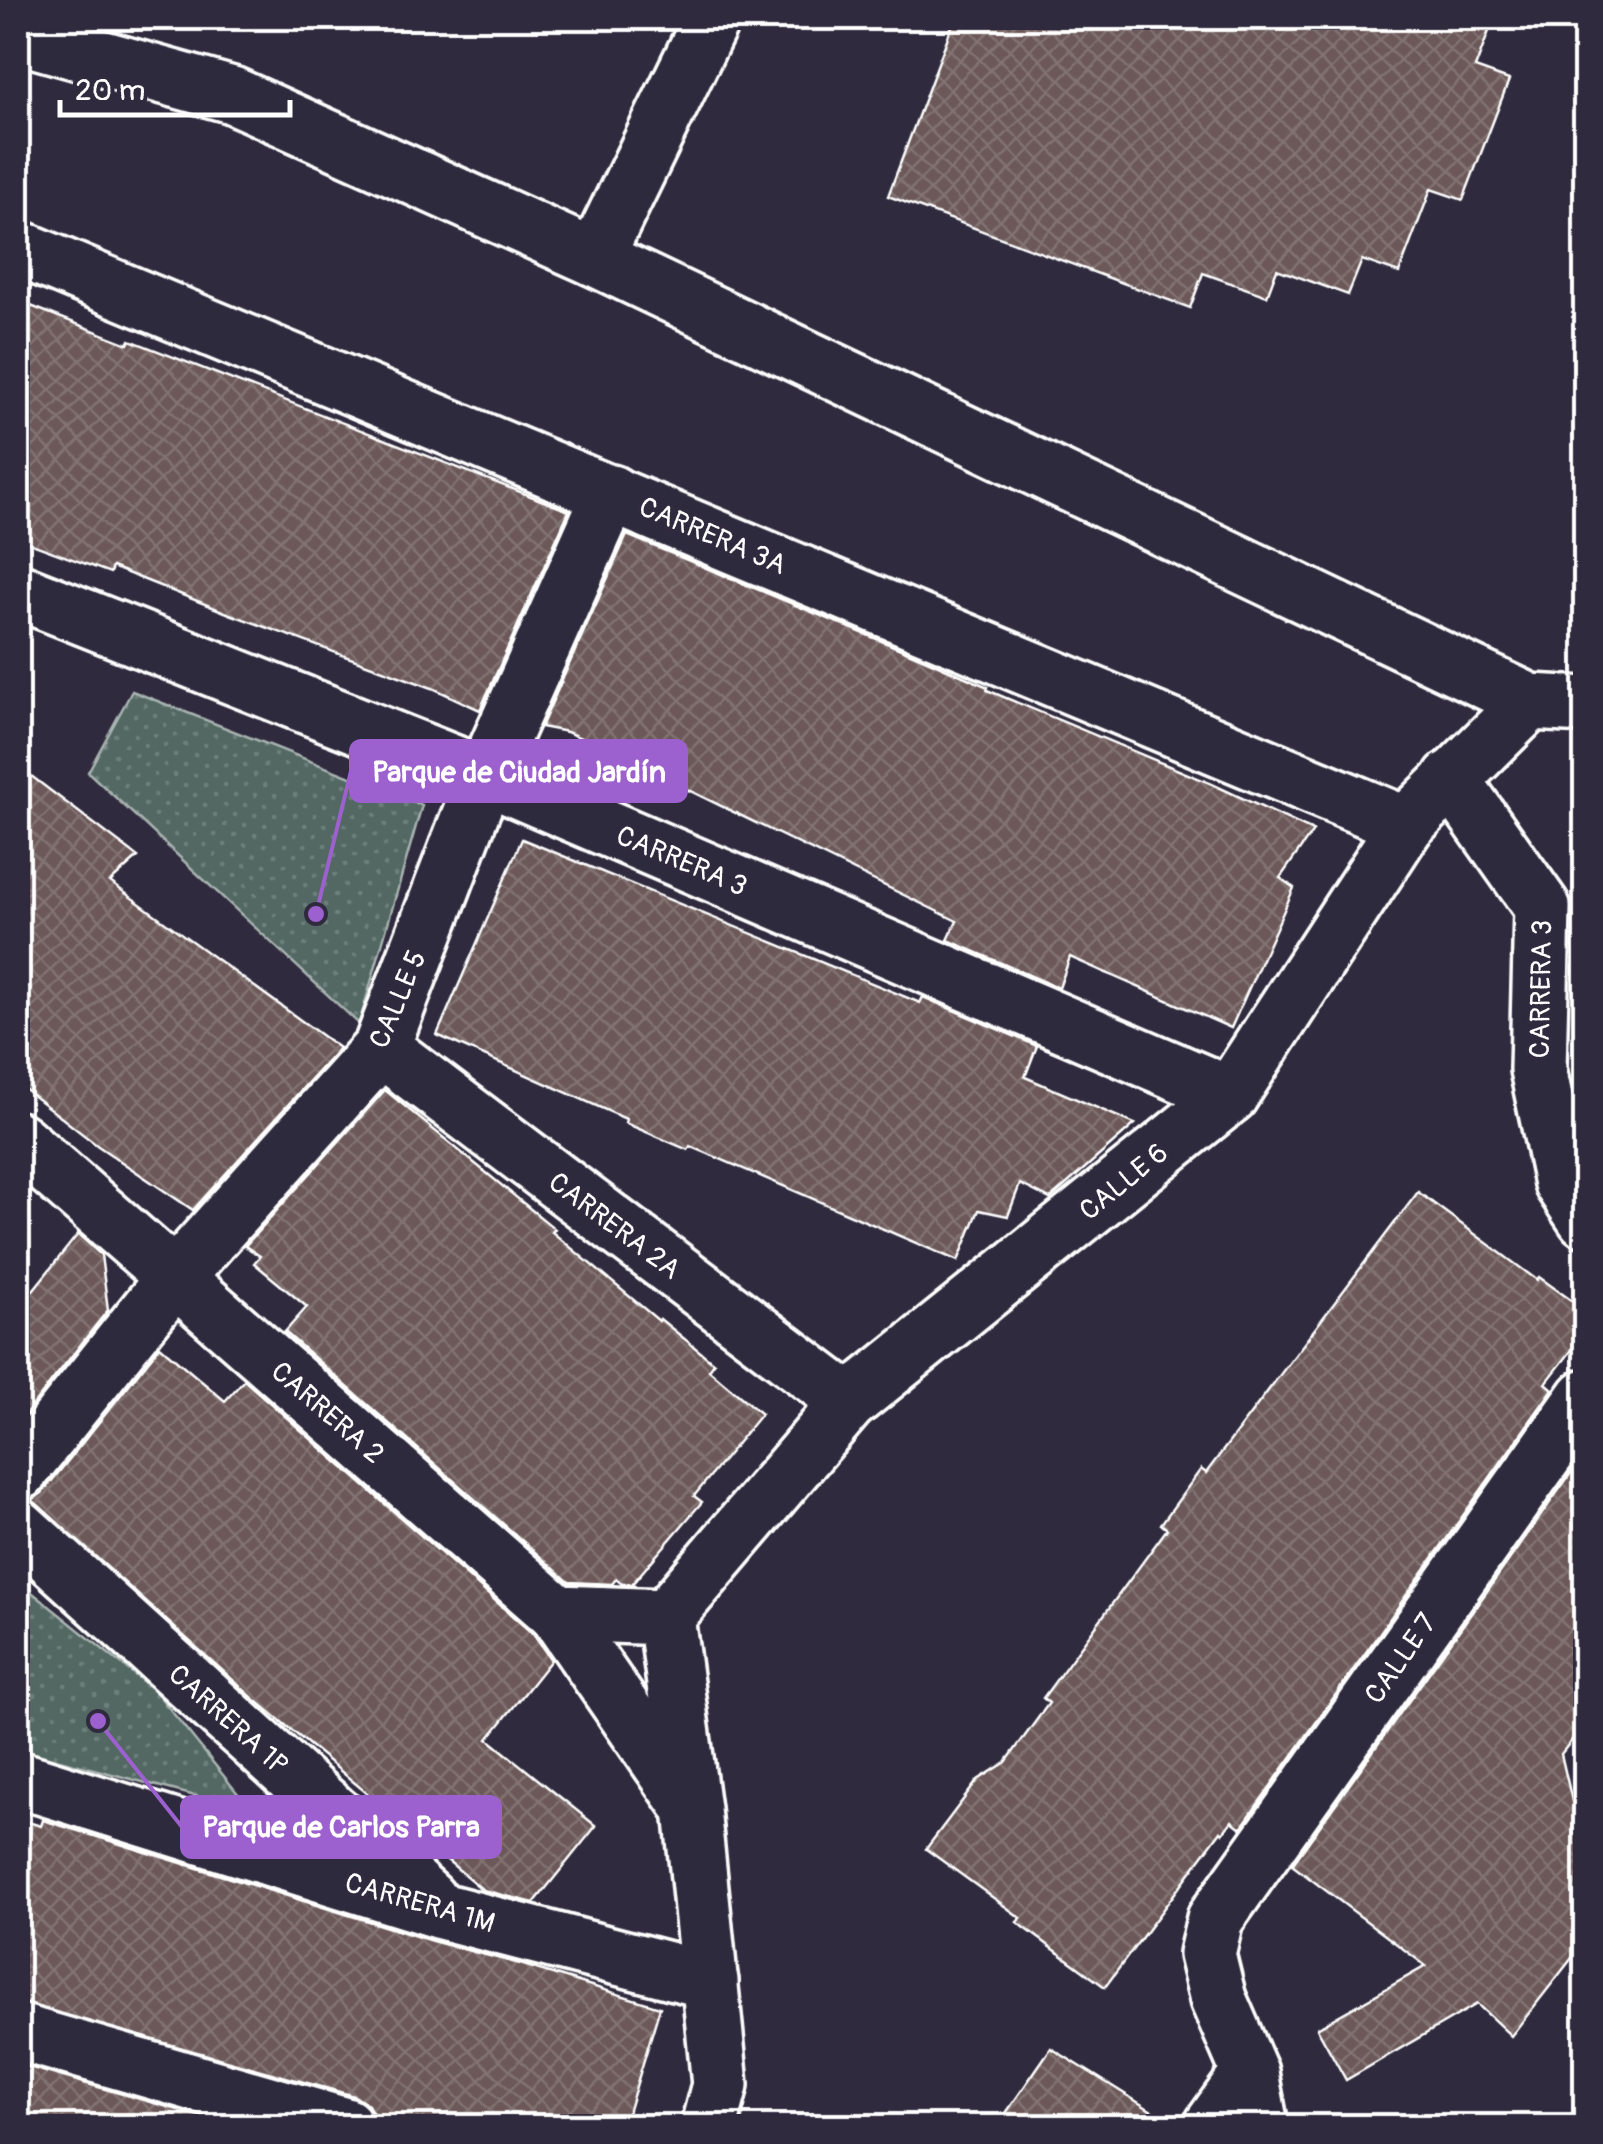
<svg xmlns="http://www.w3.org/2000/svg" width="1603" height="2144" font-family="Pangolin,sans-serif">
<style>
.grass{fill:url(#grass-dots);stroke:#a9b4b1;stroke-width:2.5}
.building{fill:url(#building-cross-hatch);stroke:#fff;stroke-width:2.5}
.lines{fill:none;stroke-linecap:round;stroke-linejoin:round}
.minor-casing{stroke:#fff;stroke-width:62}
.secondary-casing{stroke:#fff;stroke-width:62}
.minor{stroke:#2f2a3d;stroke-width:55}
.secondary{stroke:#2f2a3d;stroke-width:55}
.labels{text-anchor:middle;stroke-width:8;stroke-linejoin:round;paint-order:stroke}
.street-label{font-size:28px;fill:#fff;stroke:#2f2a3d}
.leader{fill:none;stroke:#9c61cf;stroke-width:4}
.callout-dot{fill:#9c61cf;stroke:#2f2a3d;stroke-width:4}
.callout{fill:#9c61cf;stroke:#9c61cf;stroke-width:4}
.callout-label{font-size:30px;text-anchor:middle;font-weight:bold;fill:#fff}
</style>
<defs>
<pattern id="grass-dots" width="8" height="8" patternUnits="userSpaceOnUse" patternTransform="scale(2.5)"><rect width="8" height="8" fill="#536863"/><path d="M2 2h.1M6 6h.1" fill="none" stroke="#6d7f7a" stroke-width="1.8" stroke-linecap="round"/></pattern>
<pattern id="building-cross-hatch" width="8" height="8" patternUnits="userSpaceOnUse" patternTransform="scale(2.5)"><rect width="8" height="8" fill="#6c5959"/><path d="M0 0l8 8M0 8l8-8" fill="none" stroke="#827272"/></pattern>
</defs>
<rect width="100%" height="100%" fill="#2f2a3d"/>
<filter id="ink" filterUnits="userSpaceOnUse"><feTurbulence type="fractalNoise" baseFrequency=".01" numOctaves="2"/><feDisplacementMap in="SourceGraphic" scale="20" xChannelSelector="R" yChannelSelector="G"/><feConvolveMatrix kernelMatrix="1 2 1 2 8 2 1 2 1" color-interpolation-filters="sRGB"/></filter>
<g filter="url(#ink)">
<g class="grass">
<polygon points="132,691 422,805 359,1024 88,772"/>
<polygon points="18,1581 156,1692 252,1811 18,1749"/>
</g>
<g class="building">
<polygon points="955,18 1494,18 1475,68 1509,80 1463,200 1431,189 1399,273 1362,260 1348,295 1277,269 1267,296 1203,273 1190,308 888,196"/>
<polygon points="18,301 128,344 130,340 569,511 480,710 435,689 230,614 112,567 110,573 18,539"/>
<polygon points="627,535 920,657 988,687 987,690 1212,784 1313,831 1280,878 1294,888 1231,1028 1070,957 1059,988 948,940 957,921 592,743 567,732 541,727"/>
<polygon points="18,766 138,857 110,882 339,1048 193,1210 98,1146 18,1084"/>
<polygon points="522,839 920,1003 923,997 1037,1046 1025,1077 1135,1124 1050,1199 1020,1184 1008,1216 979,1210 958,1261 690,1146 688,1150 625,1123 626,1119 437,1035"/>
<polygon points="385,1090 555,1229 552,1232 659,1321 660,1319 714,1363 709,1370 761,1414 694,1496 702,1502 632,1584 622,1584 616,1579 612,1584 569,1582 285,1332 307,1307 254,1263 260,1256 245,1246"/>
<polygon points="1418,1192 1537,1280 1539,1277 1586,1311 1586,1332 1546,1383 1553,1389 1241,1828 1232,1821 1223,1833 1221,1831 1105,1987 1017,1922 1021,1918 926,1849 978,1780 1006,1762 1049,1703 1043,1698 1167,1529 1161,1524 1201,1469 1206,1473"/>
<polygon points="78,1234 101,1255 108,1310 18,1424 18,1309"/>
<polygon points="160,1346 225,1401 244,1380 533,1634 551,1660 488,1739 596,1826 534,1903 483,1890 253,1698 32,1500 42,1493"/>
<polygon points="1586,1452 1586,1722 1561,1754 1572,1801 1586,1812 1586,1940 1511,2036 1477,2004 1346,2080 1317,2028 1426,1966 1292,1865"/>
<polygon points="18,1819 41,1826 43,1820 432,1941 520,1964 660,2007 624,2126 375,2126 375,2118 368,2105 354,2096 18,2002"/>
<polygon points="1051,2048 1176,2126 997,2126"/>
<polygon points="18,2064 234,2126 18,2126"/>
</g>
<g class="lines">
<defs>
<g id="minor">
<polyline points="18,248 1406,825"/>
<polyline points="595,258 712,18"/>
<polyline points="18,591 485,776 1230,1095"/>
<polyline points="1451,778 1542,907 1538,1069 1562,1183 1586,1219"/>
<polyline points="381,1048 849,1402"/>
<polyline points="18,1140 557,1613 666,1617"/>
<polyline points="18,1473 175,1277 381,1048 485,776 611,493"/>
<polyline points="18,1527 428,1899"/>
<polyline points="557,1613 686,1800"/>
<polyline points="666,1617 849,1402 1230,1095 1406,825 1530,702"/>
<polyline points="666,1617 692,1809 720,2085 709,2126"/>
<polyline points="18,1779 441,1911 710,1981"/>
<polyline points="18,2032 345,2126"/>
<polyline points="1212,2126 1250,2073"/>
<polyline points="1260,2126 1250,2073 1218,1999 1207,1954 1215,1919 1586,1397"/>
</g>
<polyline id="secondary" points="18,35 232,95 595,258 1530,702 1586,705"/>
</defs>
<use href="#minor" class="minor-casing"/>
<use href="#secondary" class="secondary-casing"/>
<use href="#minor" class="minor"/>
<use href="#secondary" class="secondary"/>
</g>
</g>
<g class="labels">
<g class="street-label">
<text transform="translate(713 535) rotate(23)" y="10">CARRERA 3A</text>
<text transform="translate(682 860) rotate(23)" y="10">CARRERA 3</text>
<text transform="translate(1540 989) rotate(-89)" y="10">CARRERA 3</text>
<text transform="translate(397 999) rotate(-67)" y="10">CALLE 5</text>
<text transform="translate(1123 1181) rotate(-39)" y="10">CALLE 6</text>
<text transform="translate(615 1225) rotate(37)" y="10">CARRERA 2A</text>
<text transform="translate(328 1412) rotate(41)" y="10">CARRERA 2</text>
<text transform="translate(1400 1658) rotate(-55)" y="10">CALLE 7</text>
<text transform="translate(229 1719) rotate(42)" y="10">CARRERA 1P</text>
<text transform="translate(420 1902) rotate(16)" y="10">CARRERA 1M</text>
</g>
</g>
<path class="leader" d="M316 914L351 771M98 1721L182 1827"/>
<g class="callout-dot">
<circle cx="316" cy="914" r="10"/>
<circle cx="98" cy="1721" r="10"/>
</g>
<g class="callout">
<rect x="351" y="741" width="335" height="60" rx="10"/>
<rect x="182" y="1797" width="318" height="60" rx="10"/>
</g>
<g class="callout-label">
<text x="519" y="782">Parque de Ciudad Jardín</text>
<text x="341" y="1837">Parque de Carlos Parra</text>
</g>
<rect width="1603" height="2144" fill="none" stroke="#2f2a3d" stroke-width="60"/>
<rect x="30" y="30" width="1543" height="2084" fill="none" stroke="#fff" stroke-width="4" filter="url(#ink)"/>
<path d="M60 100v15h230v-15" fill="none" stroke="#ffffff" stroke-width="5"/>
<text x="75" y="100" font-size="30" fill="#ffffff" stroke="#2f2a3d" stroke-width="8" paint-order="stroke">20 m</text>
</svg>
